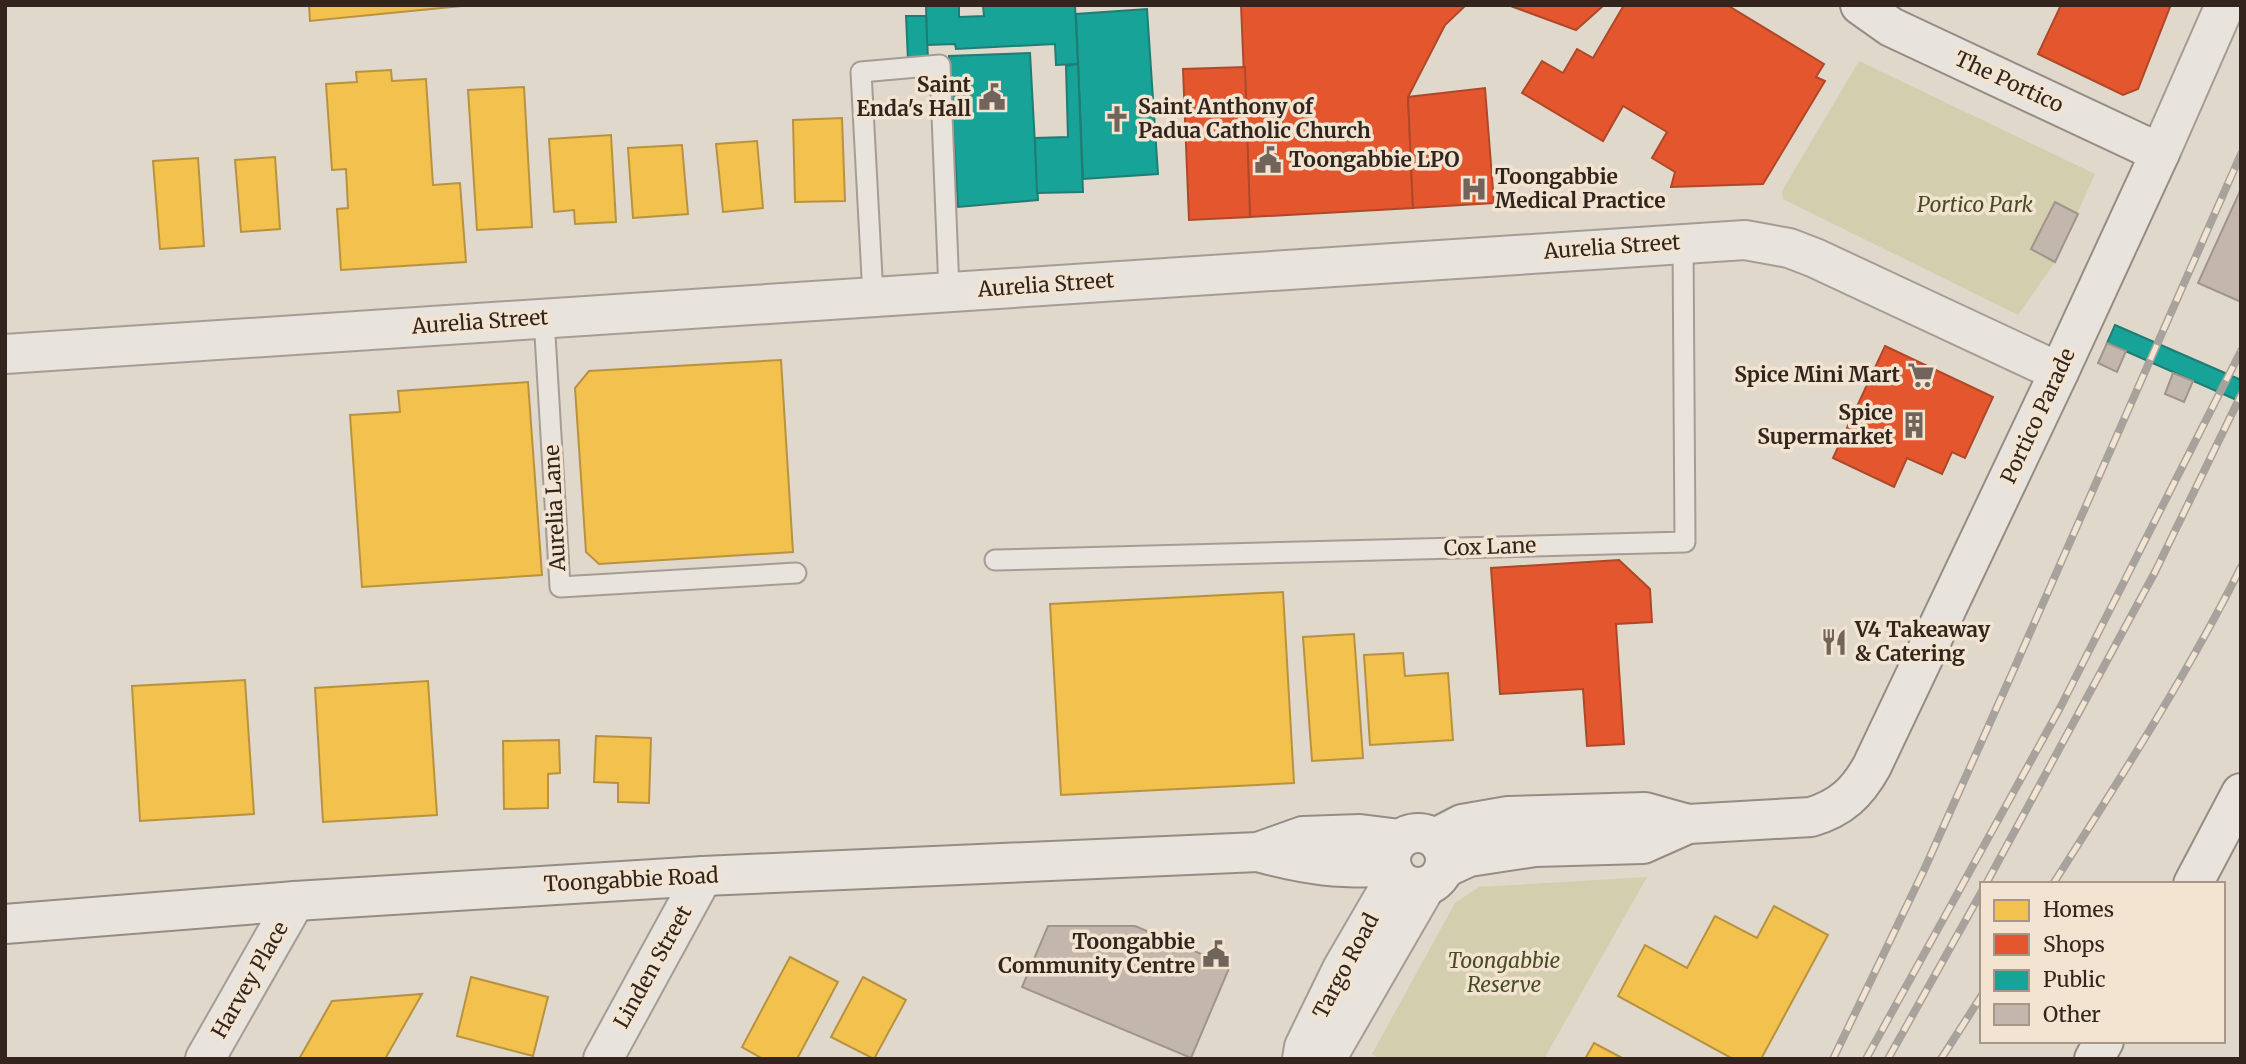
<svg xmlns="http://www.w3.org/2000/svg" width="2246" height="1064" font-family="Merriweather,serif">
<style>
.green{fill:#d2ceae}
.homes{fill:#f2c14e;stroke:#b99240;stroke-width:2}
.shops{fill:#e4572e;stroke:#af4829;stroke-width:2}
.public{fill:#17a398;stroke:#1f7d73;stroke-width:2}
.building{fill:#c3b6ac;stroke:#a0948b;stroke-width:2}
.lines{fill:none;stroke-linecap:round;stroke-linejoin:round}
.service-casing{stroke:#a59d95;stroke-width:23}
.minor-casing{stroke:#a59d95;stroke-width:42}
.tertiary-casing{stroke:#a59d95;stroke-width:42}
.secondary-casing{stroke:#958d84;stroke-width:42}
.service{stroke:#e8e3dc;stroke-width:19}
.minor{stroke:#e8e3dc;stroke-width:38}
.tertiary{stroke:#e8e3dc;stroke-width:38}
.secondary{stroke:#e8e3dc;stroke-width:38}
.rail-casing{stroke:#a8a29c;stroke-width:8}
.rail{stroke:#f2e4d1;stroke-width:5;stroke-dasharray:16;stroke-linecap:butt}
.labels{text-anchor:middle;stroke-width:7;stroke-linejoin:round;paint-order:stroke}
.street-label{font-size:21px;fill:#33251e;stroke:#f2e4d1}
.poi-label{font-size:21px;font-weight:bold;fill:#33251e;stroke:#f2e4d1;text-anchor:end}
.park-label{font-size:21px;font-style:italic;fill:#484d26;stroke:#f2e4d1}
</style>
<rect width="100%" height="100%" fill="#e0d8cb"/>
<g class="green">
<polygon points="1859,61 2095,174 2055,262 2018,315 1783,199 1782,191"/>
<polygon points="1647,877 1544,1059 1380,1059 1372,1054 1455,903 1479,887"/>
</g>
<g class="homes">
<polygon points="309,5 472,5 310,21"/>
<polygon points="1268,5 1447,5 1365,83 1372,185 1363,185 1365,205 1348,206 1349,210 1305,213 1304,209 1288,210 1287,190 1278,190 1275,145 1270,145 1261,12"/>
<polygon points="391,70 392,81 426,79 433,185 460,183 466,262 341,270 337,209 348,208 346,169 332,170 326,84 357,82 356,72"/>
<polygon points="524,87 532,227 477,230 468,90"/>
<polygon points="842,118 845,201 795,202 793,120"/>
<polygon points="611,135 616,222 575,224 574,210 554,212 549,139"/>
<polygon points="757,141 763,208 723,212 716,144"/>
<polygon points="682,145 688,214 633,218 628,148"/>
<polygon points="275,157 280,229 241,232 235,160"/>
<polygon points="198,158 204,246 160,249 153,161"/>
<polygon points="781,360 793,552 599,564 586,552 575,388 589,371"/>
<polygon points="528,382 542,575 362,587 350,415 400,412 398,391"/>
<polygon points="1283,592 1294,783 1061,795 1050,604"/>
<polygon points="1354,634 1363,758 1312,761 1303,637"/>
<polygon points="1403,653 1405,676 1448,673 1453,740 1370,745 1364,655"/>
<polygon points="245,680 254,814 140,821 132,686"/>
<polygon points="428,681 437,815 323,822 315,688"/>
<polygon points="596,736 651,738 649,803 618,802 618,783 594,782"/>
<polygon points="559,740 560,773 548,774 548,808 504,809 503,741"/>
<polygon points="1774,906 1828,935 1761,1059 1733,1059 1618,996 1645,945 1687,968 1715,916 1757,938"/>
<polygon points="790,957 838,982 797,1059 763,1059 742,1047"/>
<polygon points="471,977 548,997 533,1056 457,1036"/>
<polygon points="863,977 906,1000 874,1059 831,1037"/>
<polygon points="422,994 385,1059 299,1059 332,1001"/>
<polygon points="1594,1043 1624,1059 1585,1059"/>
</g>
<g class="shops">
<polygon points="1241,5 1466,5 1445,25 1408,97 1413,208 1250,217"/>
<polygon points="1508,5 1604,5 1576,30"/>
<polygon points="1624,5 1727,5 1824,64 1816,77 1825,81 1763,184 1671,187 1675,172 1652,158 1667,132 1623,106 1603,141 1522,93 1542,61 1563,73 1577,49 1593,58"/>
<polygon points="2061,5 2165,5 2170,7 2138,89 2123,95 2038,54"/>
<polygon points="1245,67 1250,217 1189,220 1183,69"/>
<polygon points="1485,88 1494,203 1413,208 1408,97"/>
<polygon points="1885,346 1993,397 1965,458 1952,452 1942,474 1907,458 1894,487 1833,458"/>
<polygon points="1619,560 1650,589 1652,622 1616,624 1624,744 1587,746 1583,689 1500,694 1491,568"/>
</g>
<g class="public">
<polygon points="926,5 959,5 959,17 984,16 983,5 1075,5 1078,64 1056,65 1055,44 956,49 955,44 927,45"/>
<polygon points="1147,9 1158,174 1083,179 1076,14"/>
<polygon points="906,16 926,16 928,59 908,60"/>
<polygon points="1030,53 1038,200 958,207 949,56"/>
<polygon points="1078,64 1083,192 1037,193 1035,138 1068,137 1066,66"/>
<polygon points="2115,325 2241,380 2241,402 2107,343"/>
</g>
<g class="building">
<polygon points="2241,189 2241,302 2198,283"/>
<polygon points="2055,202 2078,214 2055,262 2031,249"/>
<polygon points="2107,343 2126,351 2117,372 2098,363"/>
<polygon points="2173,373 2193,381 2184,402 2165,394"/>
<polygon points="1048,926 1135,926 1230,966 1191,1058 1022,987"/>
</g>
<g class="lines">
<defs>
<g id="service">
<polyline points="873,296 861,72 940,65 949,291"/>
<polyline points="544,318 560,587 796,573"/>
<polyline points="995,560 1685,542 1683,242"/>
</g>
<g id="minor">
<polyline points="2160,153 2225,5"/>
<polyline points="5,354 1745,240 1789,248 1815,258 2059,372"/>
<polyline points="205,1059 295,901"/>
<polyline points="603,1059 703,876"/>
</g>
<g id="tertiary">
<polyline points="1302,1059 1304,1047 1342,969 1396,876"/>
<polyline points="1326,1059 1426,886"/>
</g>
<g id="secondary">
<circle cx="1418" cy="860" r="27"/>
<path d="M1435,838l27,-14 46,-8 137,-4 43,12 123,-7c30,-9 46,-24 61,-51l187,-394 101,-219 -269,-126 -31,-22"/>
<path d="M1258,852c50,14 82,17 134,15"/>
<polyline points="1445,868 1469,857 1535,847 1643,844 1688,824"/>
<polyline points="2193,884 2241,793"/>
<polyline points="5,924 295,901 703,876 1258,852 1303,836 1360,834 1400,839"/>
<polyline points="2094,1059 2104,1041"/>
</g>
</defs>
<use href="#service" class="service-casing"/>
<use href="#minor" class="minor-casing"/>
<use href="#tertiary" class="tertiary-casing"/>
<use href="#secondary" class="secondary-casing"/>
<use href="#service" class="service"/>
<use href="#minor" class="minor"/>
<use href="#tertiary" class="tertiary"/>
<use href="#secondary" class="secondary"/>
<defs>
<g id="rail">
<polyline points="1986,884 2155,572 2241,395"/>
<path d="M2053,884c66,-104 133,-207 188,-317"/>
<polyline points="1833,1059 1924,870 2014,669 2241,154"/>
<polyline points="1866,1059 2060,708 2241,351"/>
<polyline points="1888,1059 1982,891"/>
<polyline points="1941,1059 1982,995"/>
</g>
</defs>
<use href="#rail" class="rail-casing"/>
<use href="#rail" class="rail"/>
</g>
<defs>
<symbol id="civic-bare" viewBox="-9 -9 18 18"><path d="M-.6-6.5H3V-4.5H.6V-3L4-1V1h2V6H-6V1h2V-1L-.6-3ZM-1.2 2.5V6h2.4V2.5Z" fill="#70645b" stroke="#f2e4d1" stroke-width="2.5" paint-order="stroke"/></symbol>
<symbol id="church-bare" viewBox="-9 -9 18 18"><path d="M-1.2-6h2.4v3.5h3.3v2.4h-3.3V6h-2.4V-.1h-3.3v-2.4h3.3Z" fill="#70645b" stroke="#f2e4d1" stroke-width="2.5" paint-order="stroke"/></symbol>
<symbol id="hospital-bare" viewBox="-9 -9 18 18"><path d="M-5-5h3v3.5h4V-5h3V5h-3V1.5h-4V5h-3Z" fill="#70645b" stroke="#f2e4d1" stroke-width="2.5" paint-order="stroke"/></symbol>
<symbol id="supermarket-bare" viewBox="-9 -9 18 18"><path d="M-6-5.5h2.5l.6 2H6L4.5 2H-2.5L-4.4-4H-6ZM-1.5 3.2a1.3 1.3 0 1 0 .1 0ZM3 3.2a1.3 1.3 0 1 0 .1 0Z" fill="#70645b" stroke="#f2e4d1" stroke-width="2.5" paint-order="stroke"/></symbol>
<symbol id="building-bare" viewBox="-9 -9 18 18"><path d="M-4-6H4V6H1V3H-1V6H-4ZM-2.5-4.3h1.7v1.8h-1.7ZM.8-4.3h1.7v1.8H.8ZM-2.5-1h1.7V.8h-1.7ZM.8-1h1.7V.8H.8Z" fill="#70645b" stroke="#f2e4d1" stroke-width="2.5" paint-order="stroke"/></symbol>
<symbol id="restaurant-bare" viewBox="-9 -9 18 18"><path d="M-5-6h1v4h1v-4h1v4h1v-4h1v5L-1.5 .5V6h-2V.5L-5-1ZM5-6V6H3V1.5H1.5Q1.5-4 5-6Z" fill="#70645b" stroke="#f2e4d1" stroke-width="2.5" paint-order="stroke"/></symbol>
</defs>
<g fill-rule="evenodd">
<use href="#civic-bare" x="973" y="78" width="38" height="38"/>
<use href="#church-bare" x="1098" y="100" width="38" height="38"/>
<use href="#civic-bare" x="1249" y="141" width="38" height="38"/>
<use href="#hospital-bare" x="1455" y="170" width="38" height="38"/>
<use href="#supermarket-bare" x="1902" y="356" width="38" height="38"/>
<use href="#building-bare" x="1895" y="406" width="38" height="38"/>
<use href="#restaurant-bare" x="1815" y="623" width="38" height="38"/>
<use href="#civic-bare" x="1197" y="935" width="38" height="38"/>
</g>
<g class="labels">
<g class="street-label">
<text transform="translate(2009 82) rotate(25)" y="7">The Portico</text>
<text transform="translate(1612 247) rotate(-4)" y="7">Aurelia Street</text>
<text transform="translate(1046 285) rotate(-4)" y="7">Aurelia Street</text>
<text transform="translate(480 322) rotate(-4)" y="7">Aurelia Street</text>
<text transform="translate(2038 416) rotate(-65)" y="7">Portico Parade</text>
<text transform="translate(555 508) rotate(-93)" y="7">Aurelia Lane</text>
<text transform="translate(1490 547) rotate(-2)" y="7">Cox Lane</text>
<text transform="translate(631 880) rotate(-3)" y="7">Toongabbie Road</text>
<text transform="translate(1346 966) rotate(-62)" y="7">Targo Road</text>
<text transform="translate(653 967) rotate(-61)" y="7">Linden Street</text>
<text transform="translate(250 980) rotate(-60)" y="7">Harvey Place</text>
</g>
<g class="poi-label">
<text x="971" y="92">Saint<tspan x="971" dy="24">Enda's Hall</tspan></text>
<text x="1138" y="114" text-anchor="start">Saint Anthony of<tspan x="1138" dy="24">Padua Catholic Church</tspan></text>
<text x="1289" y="167" text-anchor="start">Toongabbie LPO</text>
<text x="1495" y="184" text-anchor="start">Toongabbie<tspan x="1495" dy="24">Medical Practice</tspan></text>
<text x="1900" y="382">Spice Mini Mart</text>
<text x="1893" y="420">Spice<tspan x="1893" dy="24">Supermarket</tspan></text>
<text x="1855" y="637" text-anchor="start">V4 Takeaway<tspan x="1855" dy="24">&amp; Catering</tspan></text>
<text x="1195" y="949">Toongabbie<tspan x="1195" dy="24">Community Centre</tspan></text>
</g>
<g class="park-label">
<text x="1975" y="212">Portico Park</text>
<text x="1504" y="968">Toongabbie<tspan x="1504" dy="24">Reserve</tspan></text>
</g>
</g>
<rect width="2246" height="1064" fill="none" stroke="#33251e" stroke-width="14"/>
<rect x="1980" y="882" width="245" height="161" fill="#f2e4d1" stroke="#a69889" stroke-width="2"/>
<rect x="1994" y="900" width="35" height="21" fill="#f2c14e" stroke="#a69889" stroke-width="2"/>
<text x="2043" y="917" font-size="21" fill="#33251e">Homes</text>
<rect x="1994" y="934" width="35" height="21" fill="#e4572e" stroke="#a69889" stroke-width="2"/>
<text x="2043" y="952" font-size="21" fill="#33251e">Shops</text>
<rect x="1994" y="970" width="35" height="21" fill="#17a398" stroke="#a69889" stroke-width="2"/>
<text x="2043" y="987" font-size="21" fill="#33251e">Public</text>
<rect x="1994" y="1004" width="35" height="21" fill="#c3b6ac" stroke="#a69889" stroke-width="2"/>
<text x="2043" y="1022" font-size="21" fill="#33251e">Other</text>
</svg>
